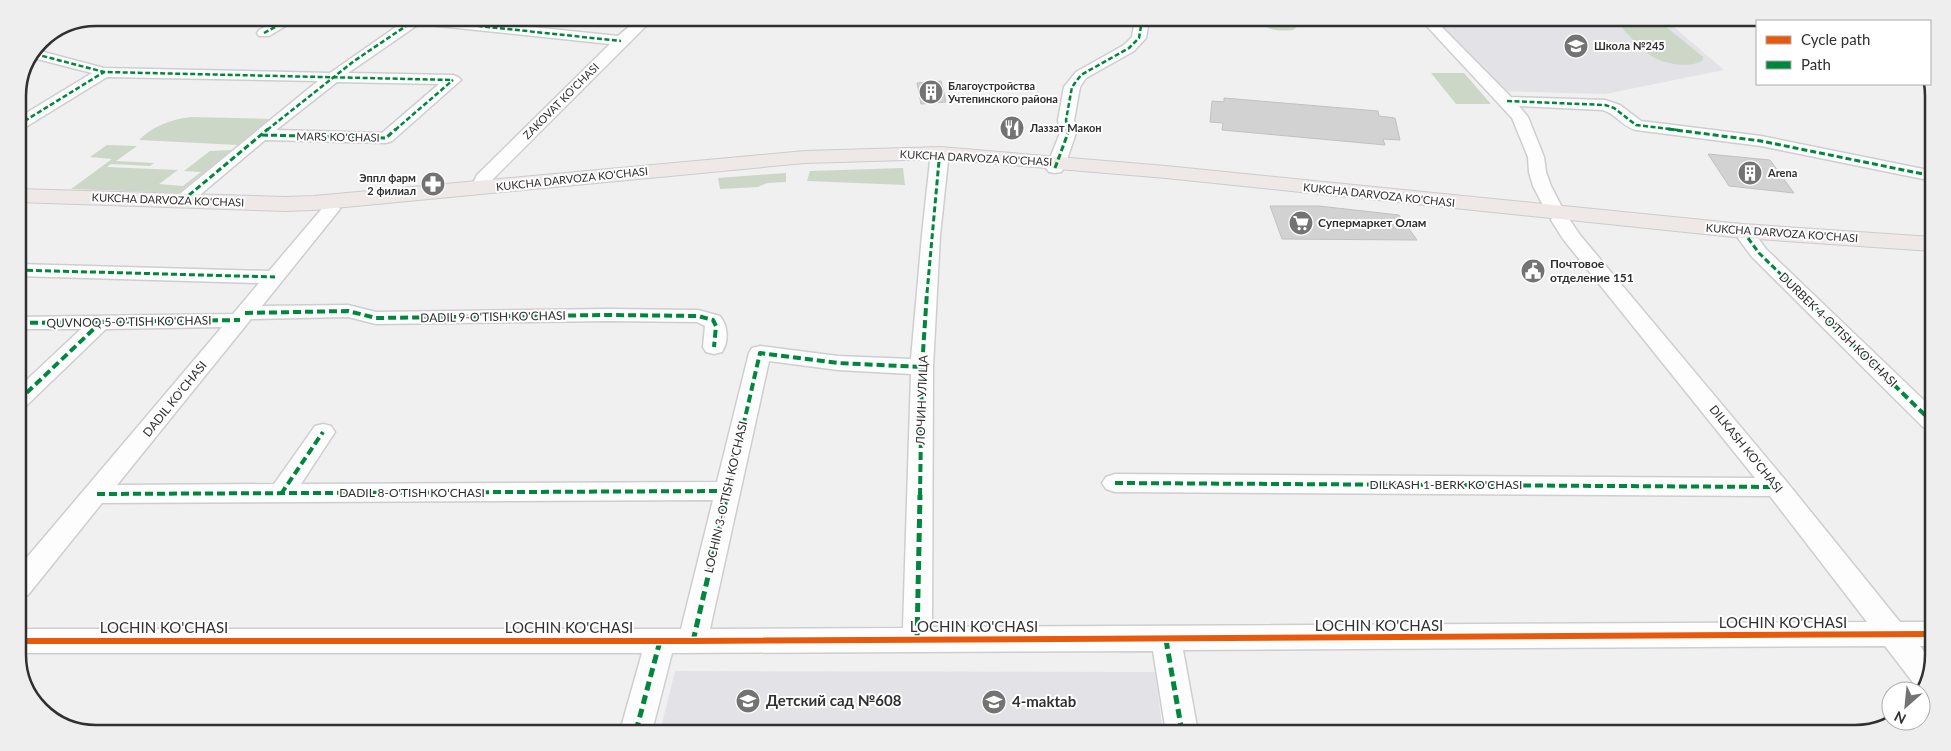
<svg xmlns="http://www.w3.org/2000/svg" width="1951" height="751" font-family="Lato,sans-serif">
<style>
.built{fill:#e2e2e7}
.green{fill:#cdd7c7}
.building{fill:#d2d2d2;stroke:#c1c1c1}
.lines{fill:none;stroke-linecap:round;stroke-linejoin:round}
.minor-casing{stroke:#cececf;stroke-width:3}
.major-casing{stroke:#cccccd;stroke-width:2}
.minor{fill:#fdfdfd;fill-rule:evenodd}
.major{fill:#eee8e7;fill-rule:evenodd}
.quiet-far3{stroke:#00873e;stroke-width:2.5;stroke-dasharray:5 2.5;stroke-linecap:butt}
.quiet-far2{stroke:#00873e;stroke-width:3;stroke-dasharray:6 3;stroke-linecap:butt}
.quiet-far1{stroke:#00873e;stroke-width:4;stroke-dasharray:8 4;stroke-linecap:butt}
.quiet{stroke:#00873e;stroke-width:5;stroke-dasharray:9 5;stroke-linecap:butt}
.cycleway-casing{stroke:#fff;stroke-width:9}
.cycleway{stroke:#e8590c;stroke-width:6}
.labels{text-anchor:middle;stroke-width:4;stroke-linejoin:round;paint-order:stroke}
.far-poi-label{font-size:11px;font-weight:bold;fill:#303031;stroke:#fff;text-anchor:start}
.far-street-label{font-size:11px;fill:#303031;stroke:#fff}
.poi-label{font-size:12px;font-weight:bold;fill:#303031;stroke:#fff;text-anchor:start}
.street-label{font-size:12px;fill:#303031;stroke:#fff}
.near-street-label{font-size:15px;fill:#303031;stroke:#fff}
.near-poi-label{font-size:15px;font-weight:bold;fill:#303031;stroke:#fff;text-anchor:start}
.rim{fill:none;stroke:#303031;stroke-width:2.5}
</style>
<rect width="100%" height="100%" fill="#f0f0f1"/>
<g class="built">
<polygon points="1432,21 1667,21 1724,70 1605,94 1500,91"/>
<polygon points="675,671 1155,672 1163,732 660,731"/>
</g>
<g class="green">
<path d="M1260,20h35l3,6 -5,4c-12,1 -26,2 -33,-10z"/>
<path d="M1617,21l43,1 43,35v3c-12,9 -38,4 -50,-3 -9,-6 -31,-27 -36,-36z"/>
<polygon points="1431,73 1464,73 1491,104 1456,104"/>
<path d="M191,117l81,2 -34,26 -99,-5c14,-14 33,-21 52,-23z"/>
<polygon points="107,145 137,146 116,161 154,163 150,166 111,164 107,167 178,170 159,184 183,186 201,172 184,171 210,151 232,150 178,193 71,189 112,159 90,157"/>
<polygon points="903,168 905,185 807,181 810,171"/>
<polygon points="786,173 786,182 767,183 758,187 720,189 718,178"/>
</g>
<g class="building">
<polygon points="941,81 946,102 921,104 917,83"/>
<polygon points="1224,98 1378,111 1379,116 1395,118 1400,140 1383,139 1385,145 1222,130 1223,123 1210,122 1212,101 1224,102"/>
<polygon points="1708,154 1770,160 1794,193 1729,186"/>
<polygon points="1270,206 1319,206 1399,215 1417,240 1282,239"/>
</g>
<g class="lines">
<defs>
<g id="minor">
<polygon points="282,18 299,18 269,36 259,36 257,33 259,30"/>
<path d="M396,18h49l173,18 20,-17h15l-162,162 -5,10 -6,1 -6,-1 -3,-4 6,-12 133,-131 -191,-20 -71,49 105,2 5,2 3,3 -69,61 -6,2 -121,-3 -77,65 -6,1 -6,-1 -3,-4 3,-4 142,-116 -211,-4 -83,51 -6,2v-12l74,-45 -59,-15 3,-8 68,18 226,5 73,-51zM337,82l102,2 -57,49 -106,-3z"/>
<polygon points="1135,20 1149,20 1146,38 1134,51 1086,78 1080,87 1074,120 1076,133 1064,168 1061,172 1055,173 1049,172 1046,168 1060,133 1058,120 1064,87 1076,72 1124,45 1132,37"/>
<path d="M1422,21h14l75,76 94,3 15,5 21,16 120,15 172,35v10l-172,-35 -125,-16c-13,-3 -20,-16 -33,-20l-84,-4 9,11 16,40 2,15 5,14 14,27 -1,2 3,1 13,19 206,246 114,141h30l-1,24h-9c12,15 14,28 2,44l-4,-1 -33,-43 -702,4 15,82h-32l-13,-81 -481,2 -20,78h-32l22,-78h-624v-24h663l32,-129 -611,3 -74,92 -10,3v-30l204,-241 -116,2 -80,77 -8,3v-21l63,-59h-63v-12l215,-3 26,-31 -241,-7v-12l251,7 56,-66 6,-1 6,1 3,4 -78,97 86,-1 28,7 233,-3 89,1 22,6c8,10 9,25 2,36l-8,2 -8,-2 -3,-5 2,-21 -8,-4 -88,-1 -233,3 -28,-7 -97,2 -134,166 157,-1 41,-58 8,-2 8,2 4,6 -34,52 416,-2 32,-129 3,-5 8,-2 78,10 73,3 11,-124 8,-74 3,-4h12l3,4 -8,74 -7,132 -1,260 935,-5 -97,-126 -655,-4 -9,-3 -4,-6 4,-6 9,-3 640,4 -192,-239 -12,-19 1,-2 -5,-5 -14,-27 -4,-14 -1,-15 -16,-39zM769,361l69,9 73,4 -8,254 -193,1z"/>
<polygon points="1748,232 1755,234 1766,249 1931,407 1931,429 1923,427 1752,257 1738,238 1741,234"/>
</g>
<polygon id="major" points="940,147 1166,166 1743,224 1932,237 1932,251 1743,238 1166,178 940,159 805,163 314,210 286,211 18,202 18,189 286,197 314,196 805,151"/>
</defs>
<use href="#minor" class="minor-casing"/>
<use href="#major" class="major-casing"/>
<use href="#minor" class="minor"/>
<use href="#major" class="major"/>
<g class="quiet-far3">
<polyline points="403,18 621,41"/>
<polyline points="264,33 292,18"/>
<polyline points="35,54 104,72 453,80"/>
<polyline points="1507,101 1605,105 1614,108 1636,125 1678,130"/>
<polyline points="18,125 104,72"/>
<polyline points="267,130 354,61 415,20"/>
<polyline points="395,130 453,80"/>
<polyline points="1068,130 1066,120 1072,87 1081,75 1129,48 1139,38 1142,20"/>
</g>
<g class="quiet-far2">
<polyline points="1668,129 1761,141 1933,176"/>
<polyline points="262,135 386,138 396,129"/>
<polyline points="1055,168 1068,133 1067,129"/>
<polyline points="182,201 268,129"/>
<polyline points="1748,238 1759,253 1800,293"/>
<polyline points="18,270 275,277"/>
<polyline points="927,293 939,161"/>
</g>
<g class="quiet-far1">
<polyline points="1799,292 1931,421"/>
<polyline points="245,313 348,311 376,318 609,315 698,316 713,320 716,326 714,347"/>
<polyline points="18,323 240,320"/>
<polyline points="18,401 100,323"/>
<polyline points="1115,483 1777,487"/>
<polyline points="97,494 727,491"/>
<polyline points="281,494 323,432"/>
<polyline points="727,496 760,353 838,363 922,367"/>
<polyline points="920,496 922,367 927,292"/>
</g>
<g class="quiet">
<polyline points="917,640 920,495"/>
<polyline points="1166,640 1182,732"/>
<polyline points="693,641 727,495"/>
<polyline points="636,731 660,641"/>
</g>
<defs>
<polyline id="cycleway" points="18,641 693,641 1930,634"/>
</defs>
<use href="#cycleway" class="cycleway-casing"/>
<use href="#cycleway" class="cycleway"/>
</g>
<defs>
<symbol id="school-disc" viewBox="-11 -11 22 22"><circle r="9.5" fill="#737374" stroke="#fff"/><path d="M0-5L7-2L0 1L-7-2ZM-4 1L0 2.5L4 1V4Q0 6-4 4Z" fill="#fff"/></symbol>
<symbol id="building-disc" viewBox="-11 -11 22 22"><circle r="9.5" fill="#737374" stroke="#fff"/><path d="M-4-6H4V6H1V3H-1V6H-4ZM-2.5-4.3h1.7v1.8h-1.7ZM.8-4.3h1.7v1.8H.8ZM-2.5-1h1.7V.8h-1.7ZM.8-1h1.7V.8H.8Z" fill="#fff"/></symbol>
<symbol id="restaurant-disc" viewBox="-11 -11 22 22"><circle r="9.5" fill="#737374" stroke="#fff"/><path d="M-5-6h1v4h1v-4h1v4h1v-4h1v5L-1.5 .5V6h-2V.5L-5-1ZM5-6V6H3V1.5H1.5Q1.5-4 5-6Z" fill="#fff"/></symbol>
<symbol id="pharmacy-disc" viewBox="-11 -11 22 22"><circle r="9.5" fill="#737374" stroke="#fff"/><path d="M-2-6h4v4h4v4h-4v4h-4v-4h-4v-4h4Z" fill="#fff"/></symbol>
<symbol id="supermarket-disc" viewBox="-11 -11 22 22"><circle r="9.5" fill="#737374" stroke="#fff"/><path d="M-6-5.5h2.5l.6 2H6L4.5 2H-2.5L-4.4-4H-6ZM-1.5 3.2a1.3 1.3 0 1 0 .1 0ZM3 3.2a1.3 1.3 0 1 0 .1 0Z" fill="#fff"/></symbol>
<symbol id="civic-disc" viewBox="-11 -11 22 22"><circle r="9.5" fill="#737374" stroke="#fff"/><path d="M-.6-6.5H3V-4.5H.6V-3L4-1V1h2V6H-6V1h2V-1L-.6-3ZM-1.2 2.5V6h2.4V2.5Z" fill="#fff"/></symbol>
</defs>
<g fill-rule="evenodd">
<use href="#school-disc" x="1562" y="32" width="28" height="28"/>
<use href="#building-disc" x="917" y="78" width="28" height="28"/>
<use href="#restaurant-disc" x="998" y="114" width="28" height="28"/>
<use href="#building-disc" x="1736" y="159" width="28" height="28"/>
<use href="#pharmacy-disc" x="419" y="170" width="28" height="28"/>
<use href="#supermarket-disc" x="1287" y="209" width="28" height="28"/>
<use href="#civic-disc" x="1519" y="257" width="28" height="28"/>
<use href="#school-disc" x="734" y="687" width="28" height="28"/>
<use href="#school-disc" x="980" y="688" width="28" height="28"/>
</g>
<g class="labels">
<g class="far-poi-label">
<text x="1594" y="50">Школа №245</text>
<text x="948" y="90">Благоустройства<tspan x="948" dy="13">Учтепинского района</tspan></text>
<text x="1030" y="132">Лаззат Макон</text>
<text x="1768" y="177">Arena</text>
<text x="416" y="182" text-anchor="end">Эппл фарм<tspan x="416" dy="13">2 филиал</tspan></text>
</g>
<g class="far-street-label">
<text transform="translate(561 101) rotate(-45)" y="4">ZAKOVAT KO'CHASI</text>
<text transform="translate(338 137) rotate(1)" y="4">MARS KO'CHASI</text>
<text transform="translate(976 158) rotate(3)" y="4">KUKCHA DARVOZA KO'CHASI</text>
<text transform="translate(572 179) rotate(-6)" y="4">KUKCHA DARVOZA KO'CHASI</text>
<text transform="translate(1379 195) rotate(6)" y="4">KUKCHA DARVOZA KO'CHASI</text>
<text transform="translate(168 200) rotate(2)" y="4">KUKCHA DARVOZA KO'CHASI</text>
<text transform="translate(1782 233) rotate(4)" y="4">KUKCHA DARVOZA KO'CHASI</text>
</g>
<g class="poi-label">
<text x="1318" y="227">Супермаркет Олам</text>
<text x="1550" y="268">Почтовое<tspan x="1550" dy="14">отделение 151</tspan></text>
</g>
<g class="street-label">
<text transform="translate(493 317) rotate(-1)" y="4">DADIL 9-O'TISH KO'CHASI</text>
<text transform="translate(129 322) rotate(-1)" y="4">QUVNOQ 5-O'TISH KO'CHASI</text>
<text transform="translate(1838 330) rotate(44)" y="4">DURBEK 4-O'TISH KO'CHASI</text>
<text transform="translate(175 399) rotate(-51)" y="4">DADIL KO'CHASI</text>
<text transform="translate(922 400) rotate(-88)" y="4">ЛОЧИН УЛИЦА</text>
<text transform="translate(1746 449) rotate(51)" y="4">DILKASH KO'CHASI</text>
<text x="1446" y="489">DILKASH 1-BERK KO'CHASI</text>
<text x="412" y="497">DADIL 8-O'TISH KO'CHASI</text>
<text transform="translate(726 497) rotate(-77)" y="4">LOCHIN 3-O'TISH KO'CHASI</text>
</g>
<g class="near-street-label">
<text x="1783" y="628">LOCHIN KO'CHASI</text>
<text x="1379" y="631">LOCHIN KO'CHASI</text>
<text x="974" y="632">LOCHIN KO'CHASI</text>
<text x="164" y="633">LOCHIN KO'CHASI</text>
<text x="569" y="633">LOCHIN KO'CHASI</text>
</g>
<g class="near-poi-label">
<text x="766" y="706">Детский сад №608</text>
<text x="1012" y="707">4-maktab</text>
</g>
</g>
<path d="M0 0H1951V751H0ZM96 26H1855A70 70 0 0 1 1925 96V655A70 70 0 0 1 1855 725H96A70 70 0 0 1 26 655V96A70 70 0 0 1 96 26Z" fill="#eeeeef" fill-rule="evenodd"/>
<path class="rim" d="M96 26H1855A70 70 0 0 1 1925 96V655A70 70 0 0 1 1855 725H96A70 70 0 0 1 26 655V96A70 70 0 0 1 96 26Z"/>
<rect x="1756" y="20" width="175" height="65" fill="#ffffff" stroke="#acacad"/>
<rect x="1766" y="36" width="25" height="8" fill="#e8590c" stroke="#acacad"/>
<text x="1801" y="45" font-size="15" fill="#303031">Cycle path</text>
<rect x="1766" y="61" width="25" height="8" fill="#00873e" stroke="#acacad"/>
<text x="1801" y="70" font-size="15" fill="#303031">Path</text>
<g transform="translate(1906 706) rotate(207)"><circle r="24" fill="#ffffff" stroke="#acacad"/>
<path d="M0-4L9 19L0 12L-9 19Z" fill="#737374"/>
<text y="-8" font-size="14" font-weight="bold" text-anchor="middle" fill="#303031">N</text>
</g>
</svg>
